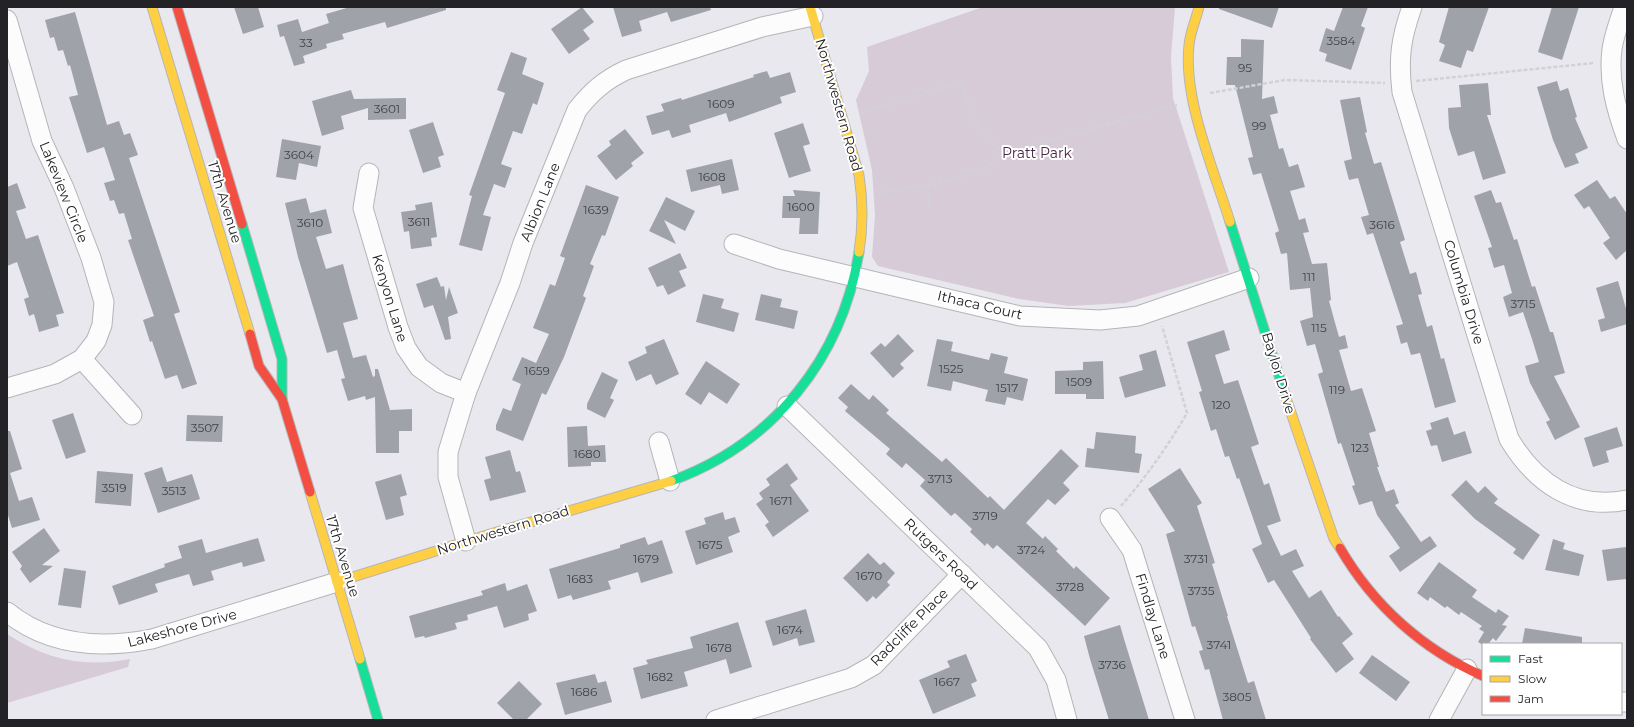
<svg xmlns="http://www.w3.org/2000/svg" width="1634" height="727" font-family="Montserrat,sans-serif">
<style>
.green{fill:#d6cbd7}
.building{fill:#a0a2aa}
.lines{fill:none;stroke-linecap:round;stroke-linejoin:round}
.street-casing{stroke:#b5b5b9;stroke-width:21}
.fast-casing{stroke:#b5b5b9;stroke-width:11}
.slow-casing{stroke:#b5b5b9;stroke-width:11}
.jam-casing{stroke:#b5b5b9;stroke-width:11}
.path{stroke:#d2d2d4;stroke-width:2.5;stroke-dasharray:4 2;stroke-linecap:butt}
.street{stroke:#fcfcfc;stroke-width:19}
.fast{stroke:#16e098;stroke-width:9}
.slow{stroke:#ffcf43;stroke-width:9}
.jam{stroke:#f24e42;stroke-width:9}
.labels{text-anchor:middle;stroke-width:4;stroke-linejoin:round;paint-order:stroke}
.number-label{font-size:12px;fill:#424348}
.street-label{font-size:14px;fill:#232327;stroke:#fff}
.park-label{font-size:14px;fill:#492647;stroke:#fff}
</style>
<rect width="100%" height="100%" fill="#e9e8ee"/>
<g class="green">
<polygon points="983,7 1175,7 1171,57 1173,98 1229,272 1125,303 1069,306 1019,299 878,266 872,257 875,215 872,170 856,100 869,71 867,47"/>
<path d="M7,634c40,26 77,34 123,25l-2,8 -121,36z"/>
</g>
<g class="building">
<polygon points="234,7 258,7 264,27 243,34"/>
<polygon points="350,7 446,7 446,10 387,28 385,22 342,34 344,39 326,44 327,48 303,56 305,63 294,66 284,36 280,37 277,25 298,19 302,32 329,23 326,14"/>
<polygon points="582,7 594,22 583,30 590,39 569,54 551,29"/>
<polygon points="613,7 710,7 711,10 671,22 667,12 639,21 642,31 622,37"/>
<polygon points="1219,7 1279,7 1272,28 1219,9"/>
<polygon points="1343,7 1368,7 1361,26 1365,28 1351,70 1325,61 1327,54 1319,51 1326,28 1334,31"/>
<polygon points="1449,7 1489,7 1473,52 1467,50 1461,68 1439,61 1445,45 1439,42"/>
<polygon points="1552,7 1579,7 1562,60 1538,52"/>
<polygon points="75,12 107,125 119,121 124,135 130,133 138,155 129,158 180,312 174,314 197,384 182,389 177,375 165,379 152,341 150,342 143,320 154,316 128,240 132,239 124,213 119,214 114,200 110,201 104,183 115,180 104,147 87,153 69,97 78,95 70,65 68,66 63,50 58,51 54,37 50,38 45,20"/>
<polygon points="1241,39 1264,40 1262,99 1274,96 1278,113 1270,115 1279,149 1283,148 1289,167 1298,164 1305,187 1290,191 1299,220 1305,218 1309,232 1303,233 1312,264 1327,263 1331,300 1329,301 1339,337 1345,335 1348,348 1339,350 1351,391 1362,388 1376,431 1369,433 1379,467 1377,467 1386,492 1394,489 1399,503 1395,505 1421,542 1430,536 1437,546 1400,572 1389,556 1400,548 1377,515 1372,501 1359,505 1352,486 1355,485 1341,443 1338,444 1318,374 1323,372 1315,344 1307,346 1300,321 1313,317 1310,288 1290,290 1287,253 1281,254 1275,233 1279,231 1261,173 1253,175 1248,158 1253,157 1235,85 1226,85 1227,57 1241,57"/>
<polygon points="511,52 527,58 522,74 544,83 537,105 533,103 522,134 513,131 501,164 512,168 505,188 494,184 483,215 491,217 482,251 459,245 472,196 469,195 505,93 497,90"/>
<polygon points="767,71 770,78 790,72 796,92 780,97 782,103 729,122 726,113 689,125 691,132 672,138 669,130 652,135 646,116 664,111 661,104 681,98 682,100 754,77 753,75"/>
<polygon points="1557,81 1560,91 1568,88 1577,117 1575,118 1588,148 1575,154 1579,163 1565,168 1553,140 1537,87"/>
<polygon points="1488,83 1491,115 1487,115 1506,173 1483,180 1474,151 1458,156 1449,128 1448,108 1461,107 1459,85"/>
<polygon points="351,90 354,99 406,98 406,119 368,120 368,108 341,116 344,129 322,136 312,101"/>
<polygon points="1360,97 1367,132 1365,133 1374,164 1381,162 1405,240 1400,242 1410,274 1416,272 1422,294 1418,295 1427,327 1432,325 1441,359 1444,358 1456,402 1435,408 1420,353 1411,355 1407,342 1401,344 1396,326 1403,324 1373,233 1367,235 1361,217 1369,215 1358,178 1349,180 1344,161 1352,159 1340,100"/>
<polygon points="433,122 444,155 438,157 441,167 423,173 409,130"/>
<polygon points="803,123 810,144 803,146 811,171 789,178 774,133"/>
<polygon points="625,129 644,153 631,163 633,166 616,180 597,156 611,145 609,141"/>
<polygon points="282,139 321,146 317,167 299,163 296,180 276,177"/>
<polygon points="732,159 739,190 722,194 720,185 691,192 686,170"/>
<polygon points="1597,180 1610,199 1615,196 1627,214 1627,250 1616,260 1603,243 1610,238 1589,206 1584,209 1574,195"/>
<polygon points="17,183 26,208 16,211 26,239 38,235 64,313 56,315 59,326 39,332 34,314 29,316 24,299 29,297 17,262 7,266 7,187"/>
<polygon points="586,185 619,197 605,236 602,235 590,264 594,266 583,296 586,298 564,357 546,395 542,393 523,441 496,430 496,425 503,408 511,411 521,384 512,380 522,357 536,363 549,334 533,328 550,284 555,286 565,258 560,256"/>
<polygon points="793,190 820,192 818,234 799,234 800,218 782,218 783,196 795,196"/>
<polygon points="1491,190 1496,203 1501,202 1514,240 1517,239 1532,287 1535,286 1550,332 1553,332 1565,373 1554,376 1580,427 1555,440 1546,422 1550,420 1530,383 1525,366 1539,362 1532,339 1523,312 1509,317 1503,297 1512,293 1504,265 1494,268 1488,248 1492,247 1474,196"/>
<polygon points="666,197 695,211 685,231 664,220 676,244 649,231"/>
<polygon points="306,198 310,213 326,209 332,233 316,237 326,269 343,264 348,283 358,319 343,323 353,358 366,355 373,377 375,376 375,369 378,369 390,410 412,409 412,431 399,431 399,453 376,453 375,397 366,400 365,396 348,401 341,379 345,378 337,350 327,353 298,257 285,203"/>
<polygon points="432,202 437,237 431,238 432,246 411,249 409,231 404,232 401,212 416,210 415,205"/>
<polygon points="680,253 687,268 679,271 686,286 668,295 663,285 657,287 648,268"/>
<polygon points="437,277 441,287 444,286 446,300 449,287 458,313 448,317 451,339 445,340 433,305 424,308 416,284"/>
<polygon points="1618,281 1627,312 1627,324 1601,332 1598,320 1605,318 1596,288"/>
<polygon points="703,294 724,299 721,308 739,313 734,332 696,322"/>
<polygon points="761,294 782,299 780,307 798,311 794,329 755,320"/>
<polygon points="1224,330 1230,350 1215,355 1224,384 1238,380 1259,444 1251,447 1264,485 1269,483 1281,521 1267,526 1281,556 1296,549 1304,566 1292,571 1309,598 1321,590 1338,617 1339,616 1353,634 1342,643 1354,659 1336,673 1310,639 1311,638 1274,580 1268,583 1252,549 1262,544 1239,478 1237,479 1229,456 1225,457 1216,429 1211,431 1199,392 1202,391 1187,342"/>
<polygon points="898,334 914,351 900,364 904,368 893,378 870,353 881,343 885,347"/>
<polygon points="664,339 679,374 656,385 651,374 636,381 628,362 647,353 645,347"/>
<polygon points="937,339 953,342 951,351 989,360 991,353 1008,357 1004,373 1028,379 1023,401 1007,397 1005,405 985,401 988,390 953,381 951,391 927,386"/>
<polygon points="1156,350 1166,386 1125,398 1119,377 1143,370 1139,355"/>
<polygon points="706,361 740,384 727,404 709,392 701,405 685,394"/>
<polygon points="1103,361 1104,399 1086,399 1086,394 1055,394 1055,371 1083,370 1083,362"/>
<polygon points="602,372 618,380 610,398 614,400 605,418 587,409 587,404"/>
<polygon points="851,384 869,400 873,395 889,410 886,413 942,462 946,458 988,498 990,496 1004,510 1061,449 1079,466 1063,483 1070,490 1055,505 1048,499 1026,523 1043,539 1045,536 1058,549 1056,551 1074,569 1076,566 1110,598 1085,626 997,545 993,549 987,543 985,546 970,532 972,529 955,513 951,516 920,486 925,480 906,463 902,468 886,454 890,449 845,411 848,407 838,398"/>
<polygon points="73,413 86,452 66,459 52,420"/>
<polygon points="187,415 223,416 222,442 186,441"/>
<polygon points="1448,417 1454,435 1465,431 1472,453 1442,462 1437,445 1431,446 1426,431 1432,429 1430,423"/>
<polygon points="587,426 588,446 605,445 606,462 591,462 591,466 568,467 567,427"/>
<polygon points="1617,427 1623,446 1606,451 1609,462 1593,467 1584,438"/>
<polygon points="7,431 10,431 22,469 10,473 19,501 32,497 40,520 12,528 7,512"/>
<polygon points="1096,432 1136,436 1135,453 1142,454 1139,473 1085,467 1087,448 1094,449"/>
<polygon points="510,450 516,472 520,471 526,492 490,501 484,480 491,478 485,457"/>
<polygon points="787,463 798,479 790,485 809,511 773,537 765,525 769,522 756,504 763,499 759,493 770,485 766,479"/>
<polygon points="162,467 167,482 192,474 200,499 158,513 144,473"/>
<polygon points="1180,468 1202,503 1197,506 1215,563 1212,564 1228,616 1227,616 1248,683 1254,681 1266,720 1223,720 1209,669 1205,670 1199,651 1203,650 1195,626 1192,627 1166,534 1175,531 1148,489"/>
<polygon points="97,471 133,474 131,506 95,503"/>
<polygon points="401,474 407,495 400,497 404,515 386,520 375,482"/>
<polygon points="1466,480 1478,493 1485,486 1498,499 1494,503 1540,535 1523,560 1513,553 1516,549 1475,519 1451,495"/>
<polygon points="723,512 725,520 735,517 740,532 728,537 733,552 696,565 685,531 706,524 704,518"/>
<polygon points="44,528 60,551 42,565 53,566 30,583 20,569 22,566 12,552"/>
<polygon points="645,537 648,545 662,540 673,573 641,583 638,572 608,581 611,589 573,600 571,595 558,599 549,569 620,548 620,545"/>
<polygon points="258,538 265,561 243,567 242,562 211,571 214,580 193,586 189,574 155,584 158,592 119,605 112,586 165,567 164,564 182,558 178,546 202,539 206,553"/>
<polygon points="1553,539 1565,543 1563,549 1584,555 1579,576 1545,570"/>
<polygon points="1626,547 1627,579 1607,581 1602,550"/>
<polygon points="868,553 880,565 884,562 895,573 887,582 890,585 876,599 873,596 867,602 843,578"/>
<polygon points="1439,562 1477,590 1472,597 1496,613 1498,609 1509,616 1502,625 1507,626 1496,641 1493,638 1488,644 1483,645 1478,642 1484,632 1479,629 1482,626 1461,612 1459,615 1447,606 1445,608 1430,597 1428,601 1417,593"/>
<polygon points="64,568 86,571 81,608 58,605"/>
<polygon points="505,583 507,591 527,584 537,611 528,614 529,620 504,628 497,606 467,615 468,620 455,623 457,629 425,638 424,636 415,638 409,616 483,595 481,591"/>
<polygon points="806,609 815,642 799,646 797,638 773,646 765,621"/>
<polygon points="738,622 752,667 730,674 726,659 684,672 688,686 641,699 633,668 648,664 646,660 693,648 690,637"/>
<polygon points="1120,625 1124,639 1149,720 1109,720 1090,659 1084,636"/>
<polygon points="1525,628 1582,637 1582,644 1522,644"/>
<polygon points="966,654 977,681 971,684 976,696 933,714 919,680 950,667 947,661"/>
<polygon points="1372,655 1410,682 1396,701 1359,673"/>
<polygon points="595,674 598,683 606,681 612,702 565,715 556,683"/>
<polygon points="519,681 542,704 526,720 514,720 497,703"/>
</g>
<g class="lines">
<defs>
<g id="street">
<path d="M1412,7c-11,31 -14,51 -10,85l107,347c26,43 65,72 118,61"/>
<path d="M1624,7c-4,13 -10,28 -12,42 -4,32 4,60 15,90"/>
<polyline points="7,20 42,141 64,188 91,258 104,302 102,325 96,341 82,359 55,374 7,388"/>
<polyline points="369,173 363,208 398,327 406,348 419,367 441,383 466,393"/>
<polyline points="734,244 779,259 1020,316 1100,320 1138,316 1249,278"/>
<polyline points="82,359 132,415"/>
<polyline points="787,406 1038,648 1056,680 1067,720"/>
<polyline points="659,442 670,481"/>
<polyline points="1110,518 1132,550 1185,720"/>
<path d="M466,541l-18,-64v-25l18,-59 44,-110 13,-40 54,-133c15,-19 28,-30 49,-40l136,-43 51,-11"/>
<path d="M7,612c42,34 94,37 145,27l185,-57"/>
<polyline points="1621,702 1627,702"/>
<polyline points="716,720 851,678 874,665 962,574"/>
<polyline points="1439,720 1467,669"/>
</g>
<g id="fast">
<polyline points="1230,222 1286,398"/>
<polyline points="242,224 282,359 282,399"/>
<path d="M671,481c102,-37 171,-122 188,-229"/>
<polyline points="360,659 378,720"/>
</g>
<g id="slow">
<polyline points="152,7 250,334"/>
<path d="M810,7l49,168c4,26 4,52 0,77"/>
<path d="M1199,7c-3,12 -9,26 -10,38 -6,55 25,125 41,177"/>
<polyline points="1286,398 1334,539 1340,548"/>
<polyline points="310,492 360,659"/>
<polyline points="337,582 487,535 671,481"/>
</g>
<g id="jam">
<polyline points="177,7 242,224"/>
<polyline points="250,334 259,366 282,399 310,492"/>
<path d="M1340,548c33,57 83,102 143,128"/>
</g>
</defs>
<use href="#street" class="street-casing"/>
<use href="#fast" class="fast-casing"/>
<use href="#slow" class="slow-casing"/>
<use href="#jam" class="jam-casing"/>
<g class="path">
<polyline points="1416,81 1594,63"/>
<polyline points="1210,93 1285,80 1385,83"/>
<polyline points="861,113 961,82 977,126 1003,153"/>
<polyline points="928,186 929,207"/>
<polyline points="879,193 928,186 983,170 1003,153 1177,105"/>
<path d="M1121,506c25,-29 47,-60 66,-93l-25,-87"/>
</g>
<use href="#street" class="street"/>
<use href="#fast" class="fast"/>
<use href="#slow" class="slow"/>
<use href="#jam" class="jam"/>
</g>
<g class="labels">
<g class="number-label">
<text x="1341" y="45">3584</text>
<text x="306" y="47">33</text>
<text x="1245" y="72">95</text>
<text x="721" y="108">1609</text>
<text x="387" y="113">3601</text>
<text x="1259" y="130">99</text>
<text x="299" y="159">3604</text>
<text x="712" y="181">1608</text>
<text x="801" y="211">1600</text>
<text x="596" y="214">1639</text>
<text x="419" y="226">3611</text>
<text x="310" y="227">3610</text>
<text x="1382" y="229">3616</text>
<text x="1309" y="281">111</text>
<text x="1523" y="308">3715</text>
<text x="1319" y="332">115</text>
<text x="951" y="373">1525</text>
<text x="537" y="375">1659</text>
<text x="1079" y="386">1509</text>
<text x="1007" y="392">1517</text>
<text x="1337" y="394">119</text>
<text x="1221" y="409">120</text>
<text x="205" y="432">3507</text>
<text x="1360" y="452">123</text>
<text x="587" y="458">1680</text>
<text x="940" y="483">3713</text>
<text x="114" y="492">3519</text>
<text x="174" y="495">3513</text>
<text x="781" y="505">1671</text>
<text x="985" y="520">3719</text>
<text x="710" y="549">1675</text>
<text x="1031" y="554">3724</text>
<text x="646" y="563">1679</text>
<text x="1196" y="563">3731</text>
<text x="869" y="580">1670</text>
<text x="580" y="583">1683</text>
<text x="1070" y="591">3728</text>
<text x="1201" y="595">3735</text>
<text x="790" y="634">1674</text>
<text x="1219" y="649">3741</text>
<text x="719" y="652">1678</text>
<text x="1112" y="669">3736</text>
<text x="660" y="681">1682</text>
<text x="947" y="686">1667</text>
<text x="584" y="696">1686</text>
<text x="1237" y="701">3805</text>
</g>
<g class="street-label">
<text transform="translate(839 105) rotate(74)" y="5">Northwestern Road</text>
<text transform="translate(64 192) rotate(68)" y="5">Lakeview Circle</text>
<text transform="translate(225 202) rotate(73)" y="5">17th Avenue</text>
<text transform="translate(540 202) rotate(-68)" y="5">Albion Lane</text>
<text transform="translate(1464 292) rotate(73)" y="5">Columbia Drive</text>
<text transform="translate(390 298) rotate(73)" y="5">Kenyon Lane</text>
<text transform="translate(980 305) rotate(13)" y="5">Ithaca Court</text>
<text transform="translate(1279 373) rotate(73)" y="5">Baylor Drive</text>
<text transform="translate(503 530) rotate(-17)" y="5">Northwestern Road</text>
<text transform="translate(941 554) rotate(44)" y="5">Rutgers Road</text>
<text transform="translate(343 556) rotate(73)" y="5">17th Avenue</text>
<text transform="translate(1153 616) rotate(73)" y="5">Findlay Lane</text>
<text transform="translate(909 627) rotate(-45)" y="5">Radcliffe Place</text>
<text transform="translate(182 628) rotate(-15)" y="5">Lakeshore Drive</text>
</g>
<g class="park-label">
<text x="1037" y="158">Pratt Park</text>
</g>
</g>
<rect width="1634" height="727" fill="none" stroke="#232327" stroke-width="16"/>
<rect x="1482" y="643" width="140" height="72" fill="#ffffff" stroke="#a7a7a9"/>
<rect x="1490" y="656" width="20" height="6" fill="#16e098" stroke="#a7a7a9"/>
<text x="1518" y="663" font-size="12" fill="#232327">Fast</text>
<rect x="1490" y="676" width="20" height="6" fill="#ffcf43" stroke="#a7a7a9"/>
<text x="1518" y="683" font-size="12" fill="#232327">Slow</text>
<rect x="1490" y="696" width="20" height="6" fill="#f24e42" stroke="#a7a7a9"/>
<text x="1518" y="703" font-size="12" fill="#232327">Jam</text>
</svg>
